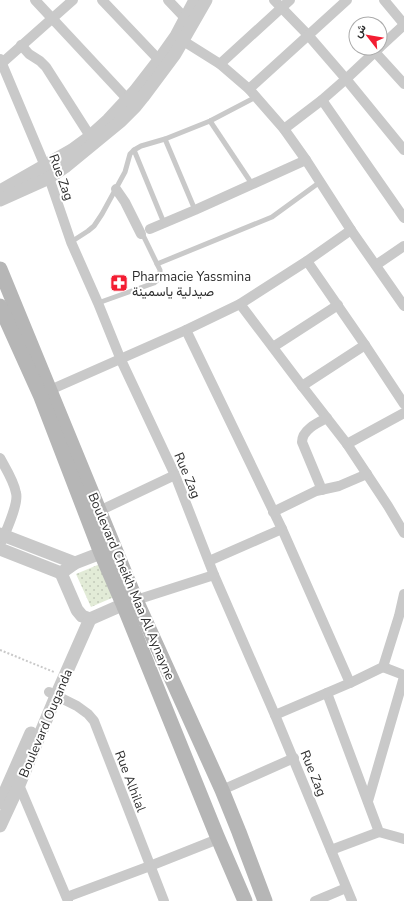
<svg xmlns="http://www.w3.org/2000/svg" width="404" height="901" font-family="'Nunito Sans',Vazirmatn,sans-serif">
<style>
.park{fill:url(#park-dots)}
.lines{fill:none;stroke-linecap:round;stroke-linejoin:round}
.path{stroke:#c9c9c9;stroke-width:2;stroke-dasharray:2 2;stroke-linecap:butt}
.service{stroke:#c9c9c9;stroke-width:5}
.minor{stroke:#c9c9c9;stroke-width:10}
.tertiary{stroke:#c9c9c9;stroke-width:13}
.secondary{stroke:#b6b6b6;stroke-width:15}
.labels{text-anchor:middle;stroke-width:4;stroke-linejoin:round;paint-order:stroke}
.street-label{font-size:13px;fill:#2c2c2c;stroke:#fff}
.poi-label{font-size:13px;fill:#2c2c2c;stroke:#fff;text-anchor:start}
</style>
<defs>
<pattern id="park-dots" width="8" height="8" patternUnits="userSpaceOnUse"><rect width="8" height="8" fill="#e2ebd7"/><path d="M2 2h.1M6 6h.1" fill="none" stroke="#c2cab9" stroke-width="1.8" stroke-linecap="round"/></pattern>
</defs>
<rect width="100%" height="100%" fill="#fff"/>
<polygon class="park" points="100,564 114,597 91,607 76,574"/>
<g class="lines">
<polyline class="path" points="0,650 54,672"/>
<g class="service">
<polyline points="210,121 252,184"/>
<polyline points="165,139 195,210"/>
<polyline points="134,150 164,223"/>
<polyline points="71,242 88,231 94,226 102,214 125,172 130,154 134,150 141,146 165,139 210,121 256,97"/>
<polyline points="157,264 272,217 320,182"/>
<polyline points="98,303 154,283 160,278 160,270 142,233"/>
</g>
<g class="minor">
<polyline points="35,0 132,104"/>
<polyline points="102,0 159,60"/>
<polyline points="168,0 185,18"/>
<polyline points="274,0 308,35 346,79 404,150"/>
<polyline points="384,0 404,24"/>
<polyline points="177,37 220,64 249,89 284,129 306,160 351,230 404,306"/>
<polyline points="21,45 29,54 40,61 46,67 90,136"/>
<polyline points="380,47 404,25"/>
<polyline points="375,52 404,84"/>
<polyline points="0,59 45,166 71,242 98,303 121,360 175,475 214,575 275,715 352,901"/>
<polyline points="2,63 73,0"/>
<polyline points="220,64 290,0"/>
<polyline points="249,89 347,0"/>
<polyline points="322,100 404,218"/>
<polyline points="284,129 322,100 346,79 379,48"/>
<polyline points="116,189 125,202 141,234"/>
<polyline points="150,229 195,210 306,160"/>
<polyline points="307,261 365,345 404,404"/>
<polyline points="376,265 404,246"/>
<polyline points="240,304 302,386 347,444 388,506 404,533"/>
<polyline points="186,330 282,529 350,683"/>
<polyline points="273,347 338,305"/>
<polyline points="302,386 365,345"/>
<polyline points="50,390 186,330 240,304 307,261 351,230"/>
<polyline points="347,444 404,413"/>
<path d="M0,458c6,11 14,23 16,35 3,10 -10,38 -14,48"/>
<path d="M322,490l-20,-48c0,-12 15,-19 25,-24"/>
<polyline points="99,511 175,475"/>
<polyline points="273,512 316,491 339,486 367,474"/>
<polyline points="209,561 282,529"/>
<polyline points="136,600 214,575"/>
<polyline points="383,667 404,675"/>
<polyline points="49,692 77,706 88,714 94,721 164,901"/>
<polyline points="327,693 379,832 404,839"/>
<polyline points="275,715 350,683 383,667 399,616 404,594"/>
<polyline points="17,782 19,785 68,901"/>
<polyline points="222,790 294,758"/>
<polyline points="368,801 404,677"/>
<polyline points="331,850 379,832"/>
<polyline points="67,897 150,866 218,839"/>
<polyline points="315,901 346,888"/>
</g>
<g class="tertiary">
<polyline points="0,191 72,150 87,139 108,120 135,91 159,60 176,36 195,0"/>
<polyline points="0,200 49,178 65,167 121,121 135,107 143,97 175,54 206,0"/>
<polyline points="0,534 75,563"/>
<polyline points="0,549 61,573"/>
<polyline points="110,549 101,553 75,563 61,573 77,610 82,616 90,619 131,601"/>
<polyline points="0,803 31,733"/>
<polyline points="0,826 19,785 56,696 90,619"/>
</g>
<g class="secondary">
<polyline points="0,269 136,600 222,790 239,832 265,901"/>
<polyline points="0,306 41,397 101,553 123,604 217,836 245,901"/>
</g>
</g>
<defs>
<symbol id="pharmacy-square" viewBox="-11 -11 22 22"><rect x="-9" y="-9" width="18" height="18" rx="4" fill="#f31d32" stroke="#fff"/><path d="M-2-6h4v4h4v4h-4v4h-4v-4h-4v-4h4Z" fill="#fff"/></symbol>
</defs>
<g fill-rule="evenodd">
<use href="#pharmacy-square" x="109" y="273" width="20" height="20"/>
</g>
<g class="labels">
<g class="street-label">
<text transform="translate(62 177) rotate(70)" y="5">Rue Zag</text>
<text transform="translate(188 475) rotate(67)" y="5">Rue Zag</text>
<text transform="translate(132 586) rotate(67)" y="5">Boulevard Cheikh Maa Al Aynayne</text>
<text transform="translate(45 723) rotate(-67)" y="5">Boulevard Ouganda</text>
<text transform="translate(314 773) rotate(68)" y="5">Rue Zag</text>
<text transform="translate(131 781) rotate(69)" y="5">Rue Alhilal</text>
</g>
<g class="poi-label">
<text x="132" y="281">Pharmacie Yassmina<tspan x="132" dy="15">صيدلية ياسمينة</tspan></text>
</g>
</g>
<g transform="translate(368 36) rotate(301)"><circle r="19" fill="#ffffff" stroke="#ababab"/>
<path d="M0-3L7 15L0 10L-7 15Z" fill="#f31d32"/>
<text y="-6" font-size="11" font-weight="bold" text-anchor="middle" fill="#2c2c2c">ش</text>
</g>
</svg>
